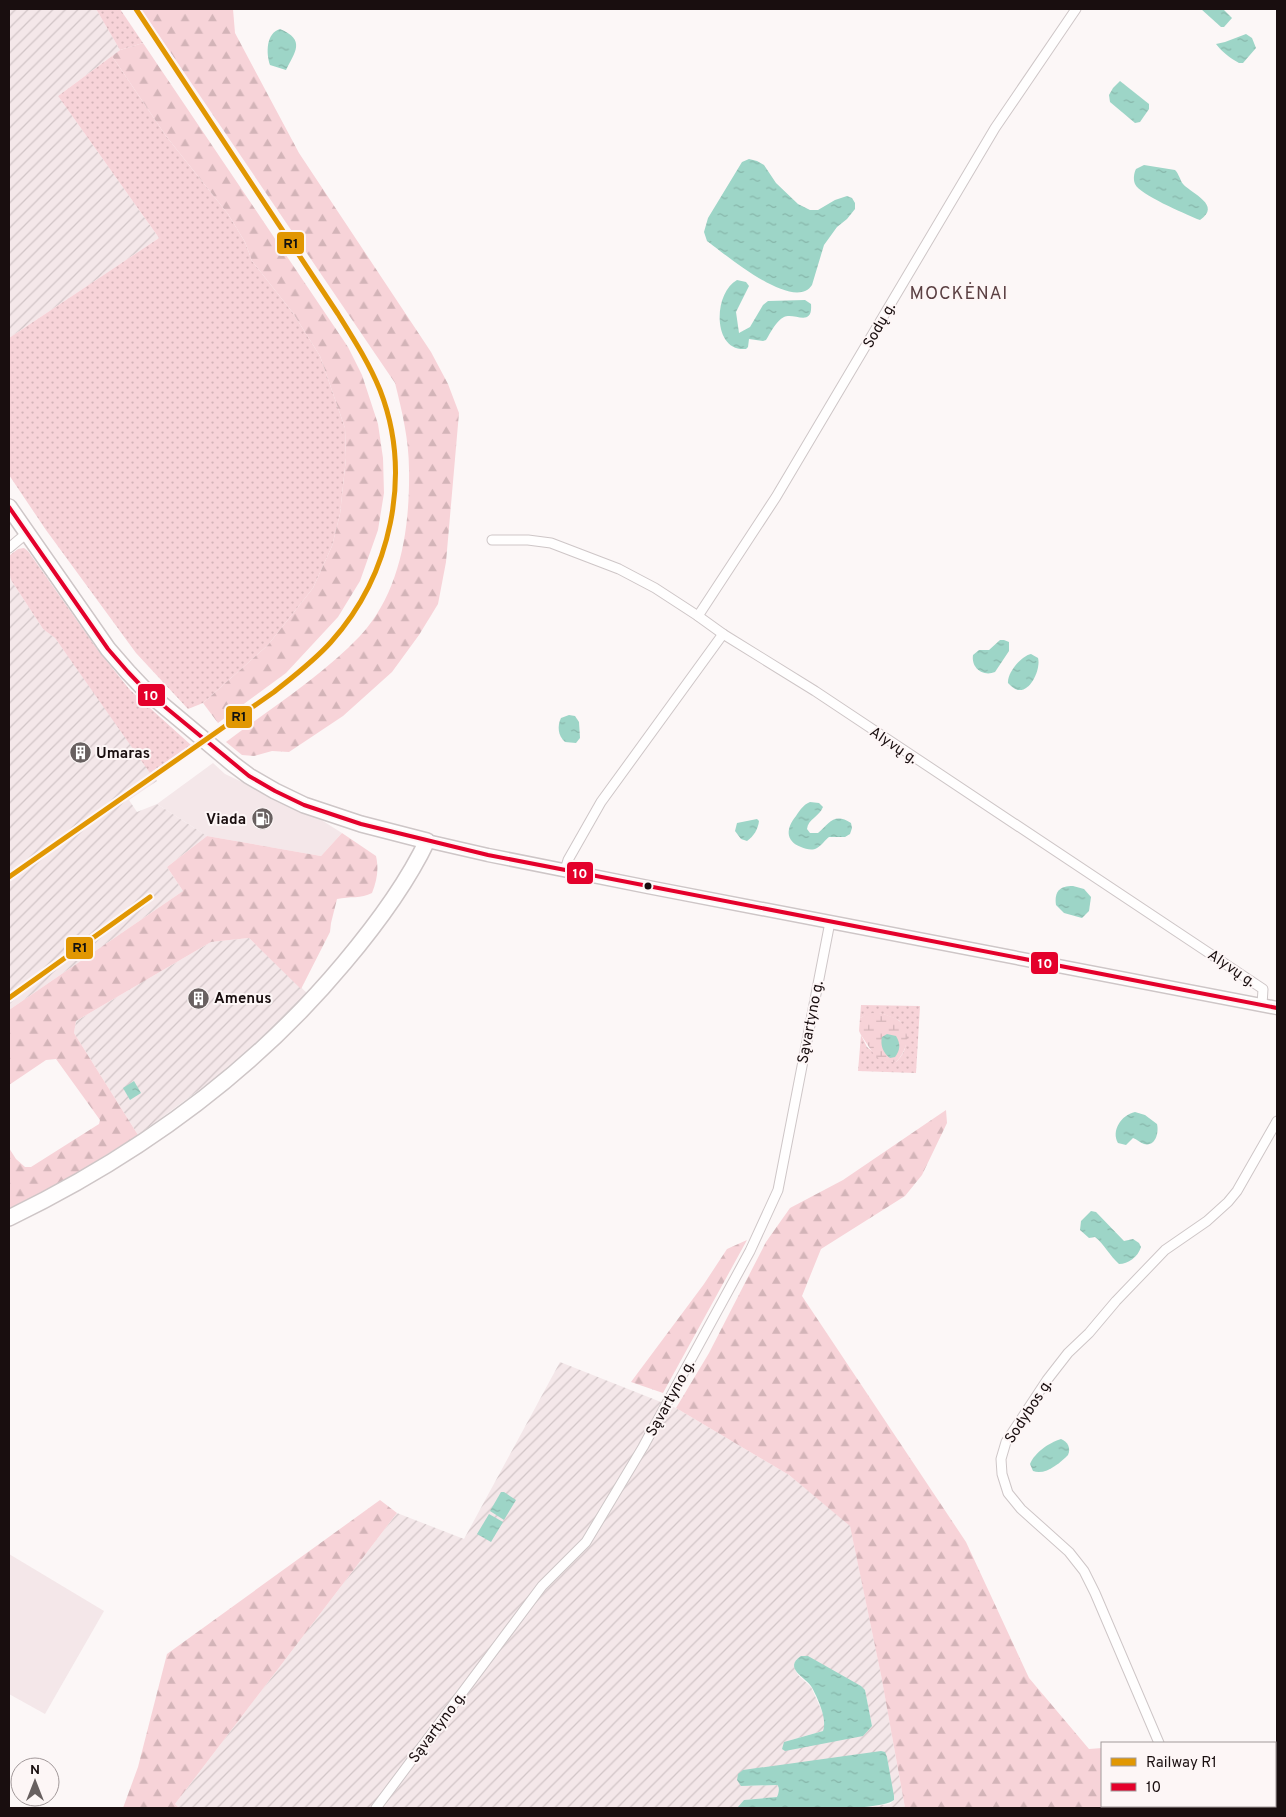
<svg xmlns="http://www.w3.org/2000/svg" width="1286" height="1817" font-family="Overpass,sans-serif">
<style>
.built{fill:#f4e7e9}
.industrial{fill:url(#industrial-furrows);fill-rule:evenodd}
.grass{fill:url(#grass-dots)}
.forest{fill:url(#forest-firs)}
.wetland{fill:url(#wetland-marsh)}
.water{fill:url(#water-ripples)}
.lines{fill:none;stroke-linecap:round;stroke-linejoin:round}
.street-casing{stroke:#cec6c7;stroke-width:11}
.secondary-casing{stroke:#cec6c7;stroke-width:15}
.highway-casing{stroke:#cec6c7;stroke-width:18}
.street{stroke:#fffefe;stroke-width:9}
.secondary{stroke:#fffefe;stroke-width:12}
.highway{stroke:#fffefe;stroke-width:15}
.bus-1-casing{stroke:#fdf6f6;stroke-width:8}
.bus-1{stroke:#e4002b;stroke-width:4}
.rail-1-casing{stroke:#fdf6f6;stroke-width:9}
.rail-1{stroke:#e19702;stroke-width:5}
.bus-dot{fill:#190e0f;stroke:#fdf6f6;stroke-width:2}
.labels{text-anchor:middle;stroke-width:4;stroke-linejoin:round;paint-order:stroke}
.street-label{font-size:15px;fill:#190e0f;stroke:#fdf6f6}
.poi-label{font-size:15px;font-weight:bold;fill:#190e0f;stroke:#fdf6f6;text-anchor:start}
.quarter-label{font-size:18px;letter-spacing:1px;fill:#5b4043;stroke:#fdf6f6}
.line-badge{stroke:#fdf6f6;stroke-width:2}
.badge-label{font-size:14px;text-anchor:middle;font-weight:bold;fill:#fff}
.pale-badge-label{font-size:14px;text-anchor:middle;font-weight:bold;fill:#111}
</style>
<defs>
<pattern id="industrial-furrows" width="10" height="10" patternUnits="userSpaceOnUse" patternTransform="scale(1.25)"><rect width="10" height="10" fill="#f4e7e9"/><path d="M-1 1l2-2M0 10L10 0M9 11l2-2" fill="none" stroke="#d1c5c7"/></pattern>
<pattern id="grass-dots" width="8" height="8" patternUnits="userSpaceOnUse" patternTransform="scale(1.25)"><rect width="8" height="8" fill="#f7d3d8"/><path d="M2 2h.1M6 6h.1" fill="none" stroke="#d3b4b8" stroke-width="1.8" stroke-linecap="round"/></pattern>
<pattern id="forest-firs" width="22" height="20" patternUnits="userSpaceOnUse" patternTransform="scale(1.25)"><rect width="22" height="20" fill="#f7d3d8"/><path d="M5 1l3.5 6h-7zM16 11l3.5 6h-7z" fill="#d3b4b8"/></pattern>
<pattern id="wetland-marsh" width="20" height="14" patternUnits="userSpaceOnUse" patternTransform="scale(1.25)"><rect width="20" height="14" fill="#f7d3d8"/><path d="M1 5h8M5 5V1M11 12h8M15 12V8" fill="none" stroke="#d3b4b8"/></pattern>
<pattern id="water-ripples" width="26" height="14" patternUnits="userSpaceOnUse" patternTransform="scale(1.25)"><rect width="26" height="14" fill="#9dd5c7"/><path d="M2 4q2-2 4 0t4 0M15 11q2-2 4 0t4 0" fill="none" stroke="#87b6aa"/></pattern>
</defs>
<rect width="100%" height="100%" fill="#fcf7f7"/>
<g class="built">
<polygon points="213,763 225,774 315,816 342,833 321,856 207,836 157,804"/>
<polygon points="9,1554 104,1611 45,1714 9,1694"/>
</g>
<g class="industrial">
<polygon points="9,9 96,9 120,50 58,96 159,238 9,338"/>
<polygon points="9,571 11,580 43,629 55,638 157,781 129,800 137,812 157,804 207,836 167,867 183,891 9,1010"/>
<polygon points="249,938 308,994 288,1016 222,1073 138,1135 74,1033 76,1021 211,942"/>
<path d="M560,1362l116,46 113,67 61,50 31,150 24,133h-45l30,-4 4,-4 -7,-43 -146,29 36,-1 2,3v6l-1,3 -34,3 -7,8h-558l-4,-4 222,-291 67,26zM797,1659l68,31 7,36 -88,16 39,-11 2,-4v-9l-14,-31 -13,-12 -3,-6 -1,-4z"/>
</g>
<g class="grass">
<polygon points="96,9 120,9 143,43 120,50"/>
<polygon points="112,56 166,136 228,214 245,242 252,261 293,313 320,356 345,428 346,458 340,514 332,546 313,588 268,645 203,703 188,709 136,653 46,530 9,475 9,338 159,238 58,96"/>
<polygon points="24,548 28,551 97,649 130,690 191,745 150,773 55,638 43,629 11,580 9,571 10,555 18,549"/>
<path d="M861,1005l59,1 -4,67 -58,-2 3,-36 6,12 19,15h10c15,-15 9,-23 4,-41 -14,-7 -26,-12 -40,-3z"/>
</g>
<g class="forest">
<path d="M141,9h92l2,24 64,120 132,199 17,32 11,29 -13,149 -8,42 -19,31 -27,37 -49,44 -54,36 -17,-1 -18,5 -12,-1 -16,-13c44,-33 96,-66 134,-106 41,-44 50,-109 49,-167 0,-29 -7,-58 -14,-86z"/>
<polygon points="143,43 348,347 362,375 378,424 383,458 384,493 378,530 360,581 338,617 286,673 218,723 203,703 268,645 313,588 332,546 340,514 346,458 345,428 320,356 293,313 252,261 245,242 228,214 166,136 112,56 120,50"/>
<path d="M342,833l34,23c3,14 1,24 -4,37 -11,6 -22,3 -35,6l-6,24 -1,9 -29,57 -52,-51 -38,4 -135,79 -2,12 64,102 -64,40 -65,35v-62l7,11 9,8h6l68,-43 1,-4 -44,-61 -10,1 -37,25v-75l174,-119 -16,-24 40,-31 114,20z"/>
<polygon points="946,1110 947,1123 922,1175 905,1196 821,1249 802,1296 966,1542 1029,1678 1089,1749 1102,1748 1102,1806 1178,1806 1179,1808 905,1808 881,1675 850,1526 789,1475 676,1408 709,1353 766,1242 790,1208 843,1180"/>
<polygon points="747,1240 663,1393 631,1382 704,1284 727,1249"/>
<polygon points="380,1500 397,1513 175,1804 179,1808 123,1808 138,1767 167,1654"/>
</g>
<path class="wetland" d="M875,1012c8,2 17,4 23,8 15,11 9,31 -2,42h-10l-11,-6 -14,-21 -2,-4 1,-13 7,-4z"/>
<g class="water">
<polygon points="1201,9 1223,9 1232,18 1224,27 1221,27"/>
<path d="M280,29c26,11 15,23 6,41l-16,-5c-4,-12 -4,-32 10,-36z"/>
<path d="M1246,34l6,4 4,10 -13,15h-4c-9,-5 -18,-12 -23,-19l9,-2z"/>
<polygon points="1120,81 1149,104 1149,109 1140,122 1135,123 1110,102 1109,95 1113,88"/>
<path d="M749,159l8,2 7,4 12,18 22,21 12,6h8l17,-10 12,-4 5,2 3,5v6l-8,10 -10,8 -13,18 -12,40c-18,28 -87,-31 -105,-44l-3,-9 4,-14 34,-56z"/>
<path d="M1144,165l31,5c4,4 5,10 8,14 9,10 39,21 17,36l-3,-1c-13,-6 -57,-24 -62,-35 -2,-5 -1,-11 1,-15z"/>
<path d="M737,280l9,2 3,4 -13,26 3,21 11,-6 13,-22 5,-4 37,-1 6,4c2,24 -17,8 -27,13 -8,4 -13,15 -18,23l-3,1 -14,-2 -1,8 -2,2c-34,3 -33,-56 -9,-69z"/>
<path d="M1000,640h4l5,2v9l-14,21c-12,5 -24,-4 -22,-17l6,-5h10z"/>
<path d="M1031,654l7,4c3,10 -7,34 -20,32 -4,-1 -7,-4 -10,-7 -1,-10 13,-27 23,-29z"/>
<path d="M569,715l6,1 4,6 1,16 -4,5 -11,-1c-7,-6 -8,-16 -4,-24z"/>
<path d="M810,802l9,1 4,4c-3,9 -15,12 -16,22l3,4h8c11,-9 16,-21 33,-10l1,5 -2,6 -5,3h-16c-4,3 -8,9 -12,11 -5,3 -11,1 -16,-1 -16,-6 -15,-19 -5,-31 4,-6 7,-11 14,-14z"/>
<path d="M757,819l2,2c-1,8 -5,15 -12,20l-6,-2 -6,-8 2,-8z"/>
<path d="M1073,886l11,3 7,8 -2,14 -7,7 -18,-5 -8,-8c-2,-14 4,-19 17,-19z"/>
<path d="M887,1034l9,2c5,8 4,14 -1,21l-5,1c-7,-5 -10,-13 -8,-21z"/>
<polygon points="134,1081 141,1093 130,1100 123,1088"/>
<path d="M1135,1112l10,3 12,9c2,8 -1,23 -13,20 -4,-1 -7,-5 -11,-6l-7,7 -8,-2c-7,-12 3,-28 17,-31z"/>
<path d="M1091,1211l5,1 28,29 9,-2 6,4 2,4c-3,10 -13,17 -22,17 -9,-8 -15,-20 -24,-27l-6,1 -9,-8 1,-9z"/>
<path d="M1061,1439c7,3 10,9 7,16 -8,8 -23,21 -35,16l-3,-7c4,-11 20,-22 31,-25z"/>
<polygon points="501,1492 504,1492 516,1500 504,1520 490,1511"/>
<polygon points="489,1514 503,1522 491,1542 477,1534"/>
<path d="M801,1656h7l53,30 4,4 7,36 -9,10 -78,15 -3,-2 2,-7 39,-11c5,-11 -6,-35 -12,-45 -6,-9 -28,-18 -10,-30z"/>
<path d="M881,1751l4,1 2,5 7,39v4c-15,13 -130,8 -157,8l7,-8 33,-3c2,-4 3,-10 0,-12l-36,1 -4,-6 1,-6 5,-4z"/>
</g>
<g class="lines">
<defs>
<g id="street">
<polyline points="492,540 528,540 551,543 619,569 655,588 698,616 723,634 815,691 1263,989 1262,1005"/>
<polyline points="9,548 27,533"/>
<polyline points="698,616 776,497 995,128 1076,9"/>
<polyline points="565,870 568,860 601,802 723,634"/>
<polyline points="1159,1743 1095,1593 1084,1571 1069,1552 1021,1509 1008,1493 1002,1474 1001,1459 1006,1442 1047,1380 1068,1353 1089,1333 1116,1301 1165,1250 1207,1221 1228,1202 1237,1191 1277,1121"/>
<polyline points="1186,1806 1188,1808"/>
<polyline points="376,1808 542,1586 586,1542 643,1447 750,1251 778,1190 830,922"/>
</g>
<polyline id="secondary" points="427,841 488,855 648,887 1277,1008"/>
<path id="highway" d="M9,507l99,142 20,23 19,20 86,72 16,12 26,15 29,14 57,19 66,17c-21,44 -51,84 -83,122 -92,110 -207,193 -335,255"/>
</defs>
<use href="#street" class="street-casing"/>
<use href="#secondary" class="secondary-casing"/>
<use href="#highway" class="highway-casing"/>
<use href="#street" class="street"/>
<use href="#secondary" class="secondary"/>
<use href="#highway" class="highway"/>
<defs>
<polyline id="bus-1" points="9,507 108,649 128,672 147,692 249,776 275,791 304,805 361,824 488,855 1277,1008"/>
</defs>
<use href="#bus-1" class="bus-1-casing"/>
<use href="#bus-1" class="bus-1"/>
<defs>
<g id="rail-1">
<path d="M9,877l265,-185c20,-16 40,-31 57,-50 60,-67 82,-167 49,-252 -11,-27 -27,-52 -42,-76l-202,-305"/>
<polyline points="9,998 150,897"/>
</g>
</defs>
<use href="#rail-1" class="rail-1-casing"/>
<use href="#rail-1" class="rail-1"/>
</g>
<defs>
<symbol id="building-disc" viewBox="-11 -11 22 22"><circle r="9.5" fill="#686060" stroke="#fdf6f6"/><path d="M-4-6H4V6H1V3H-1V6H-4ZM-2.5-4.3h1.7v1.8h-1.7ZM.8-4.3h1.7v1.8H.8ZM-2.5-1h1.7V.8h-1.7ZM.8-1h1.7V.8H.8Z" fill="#fff"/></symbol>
<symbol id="fuel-disc" viewBox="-11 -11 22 22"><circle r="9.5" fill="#686060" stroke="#fdf6f6"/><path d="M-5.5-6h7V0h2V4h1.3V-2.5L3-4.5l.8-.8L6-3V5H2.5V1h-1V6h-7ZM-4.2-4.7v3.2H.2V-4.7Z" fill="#fff"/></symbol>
</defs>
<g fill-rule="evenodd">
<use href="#building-disc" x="68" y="740" width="25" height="25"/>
<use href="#fuel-disc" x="250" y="806" width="25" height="25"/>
<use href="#building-disc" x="186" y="986" width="25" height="25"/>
</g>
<circle class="bus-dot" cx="648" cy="886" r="4.5"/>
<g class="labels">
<g class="street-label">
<text transform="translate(879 325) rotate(-60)" y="5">Sodų g.</text>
<text transform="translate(894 745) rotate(34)" y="5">Alyvų g.</text>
<text transform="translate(1232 968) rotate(34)" y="5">Alyvų g.</text>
<text transform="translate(810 1022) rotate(-79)" y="5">Sąvartyno g.</text>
<text transform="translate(670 1398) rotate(-61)" y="5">Sąvartyno g.</text>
<text transform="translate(1028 1411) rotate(-57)" y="5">Sodybos g.</text>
<text transform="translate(437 1727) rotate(-53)" y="5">Sąvartyno g.</text>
</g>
<g class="poi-label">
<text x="96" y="758">Umaras</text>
<text x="246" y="824" text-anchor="end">Viada</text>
<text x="214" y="1003">Amenus</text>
</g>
<g class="quarter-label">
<text x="959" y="299">MOCKĖNAI</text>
</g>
</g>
<g class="line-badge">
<rect x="276" y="231" width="29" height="24" rx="5" fill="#e19702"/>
<rect x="137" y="683" width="29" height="24" rx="5" fill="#e4002b"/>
<rect x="225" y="705" width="28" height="24" rx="5" fill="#e19702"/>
<rect x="566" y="861" width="28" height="24" rx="5" fill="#e4002b"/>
<rect x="65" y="936" width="29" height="24" rx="5" fill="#e19702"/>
<rect x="1030" y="951" width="29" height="24" rx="5" fill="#e4002b"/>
</g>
<g class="badge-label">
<text x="151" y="700">10</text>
<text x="580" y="878">10</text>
<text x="1045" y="968">10</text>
</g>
<g class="pale-badge-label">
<text x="291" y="248">R1</text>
<text x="239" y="721">R1</text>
<text x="80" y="952">R1</text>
</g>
<rect width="1286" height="1817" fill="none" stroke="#190e0f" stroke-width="20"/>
<rect x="1101" y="1742" width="175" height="65" fill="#fdf6f6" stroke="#a2999a"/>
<rect x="1111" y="1758" width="25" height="8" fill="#e19702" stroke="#a2999a"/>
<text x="1146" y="1767" font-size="15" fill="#190e0f">Railway R1</text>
<rect x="1111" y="1783" width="25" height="8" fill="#e4002b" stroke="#a2999a"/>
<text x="1146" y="1792" font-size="15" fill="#190e0f">10</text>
<g transform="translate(35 1782)"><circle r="24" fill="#fdf6f6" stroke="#a2999a"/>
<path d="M0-4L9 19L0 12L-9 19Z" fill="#686060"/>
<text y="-8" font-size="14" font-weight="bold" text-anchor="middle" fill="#190e0f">N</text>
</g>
</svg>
